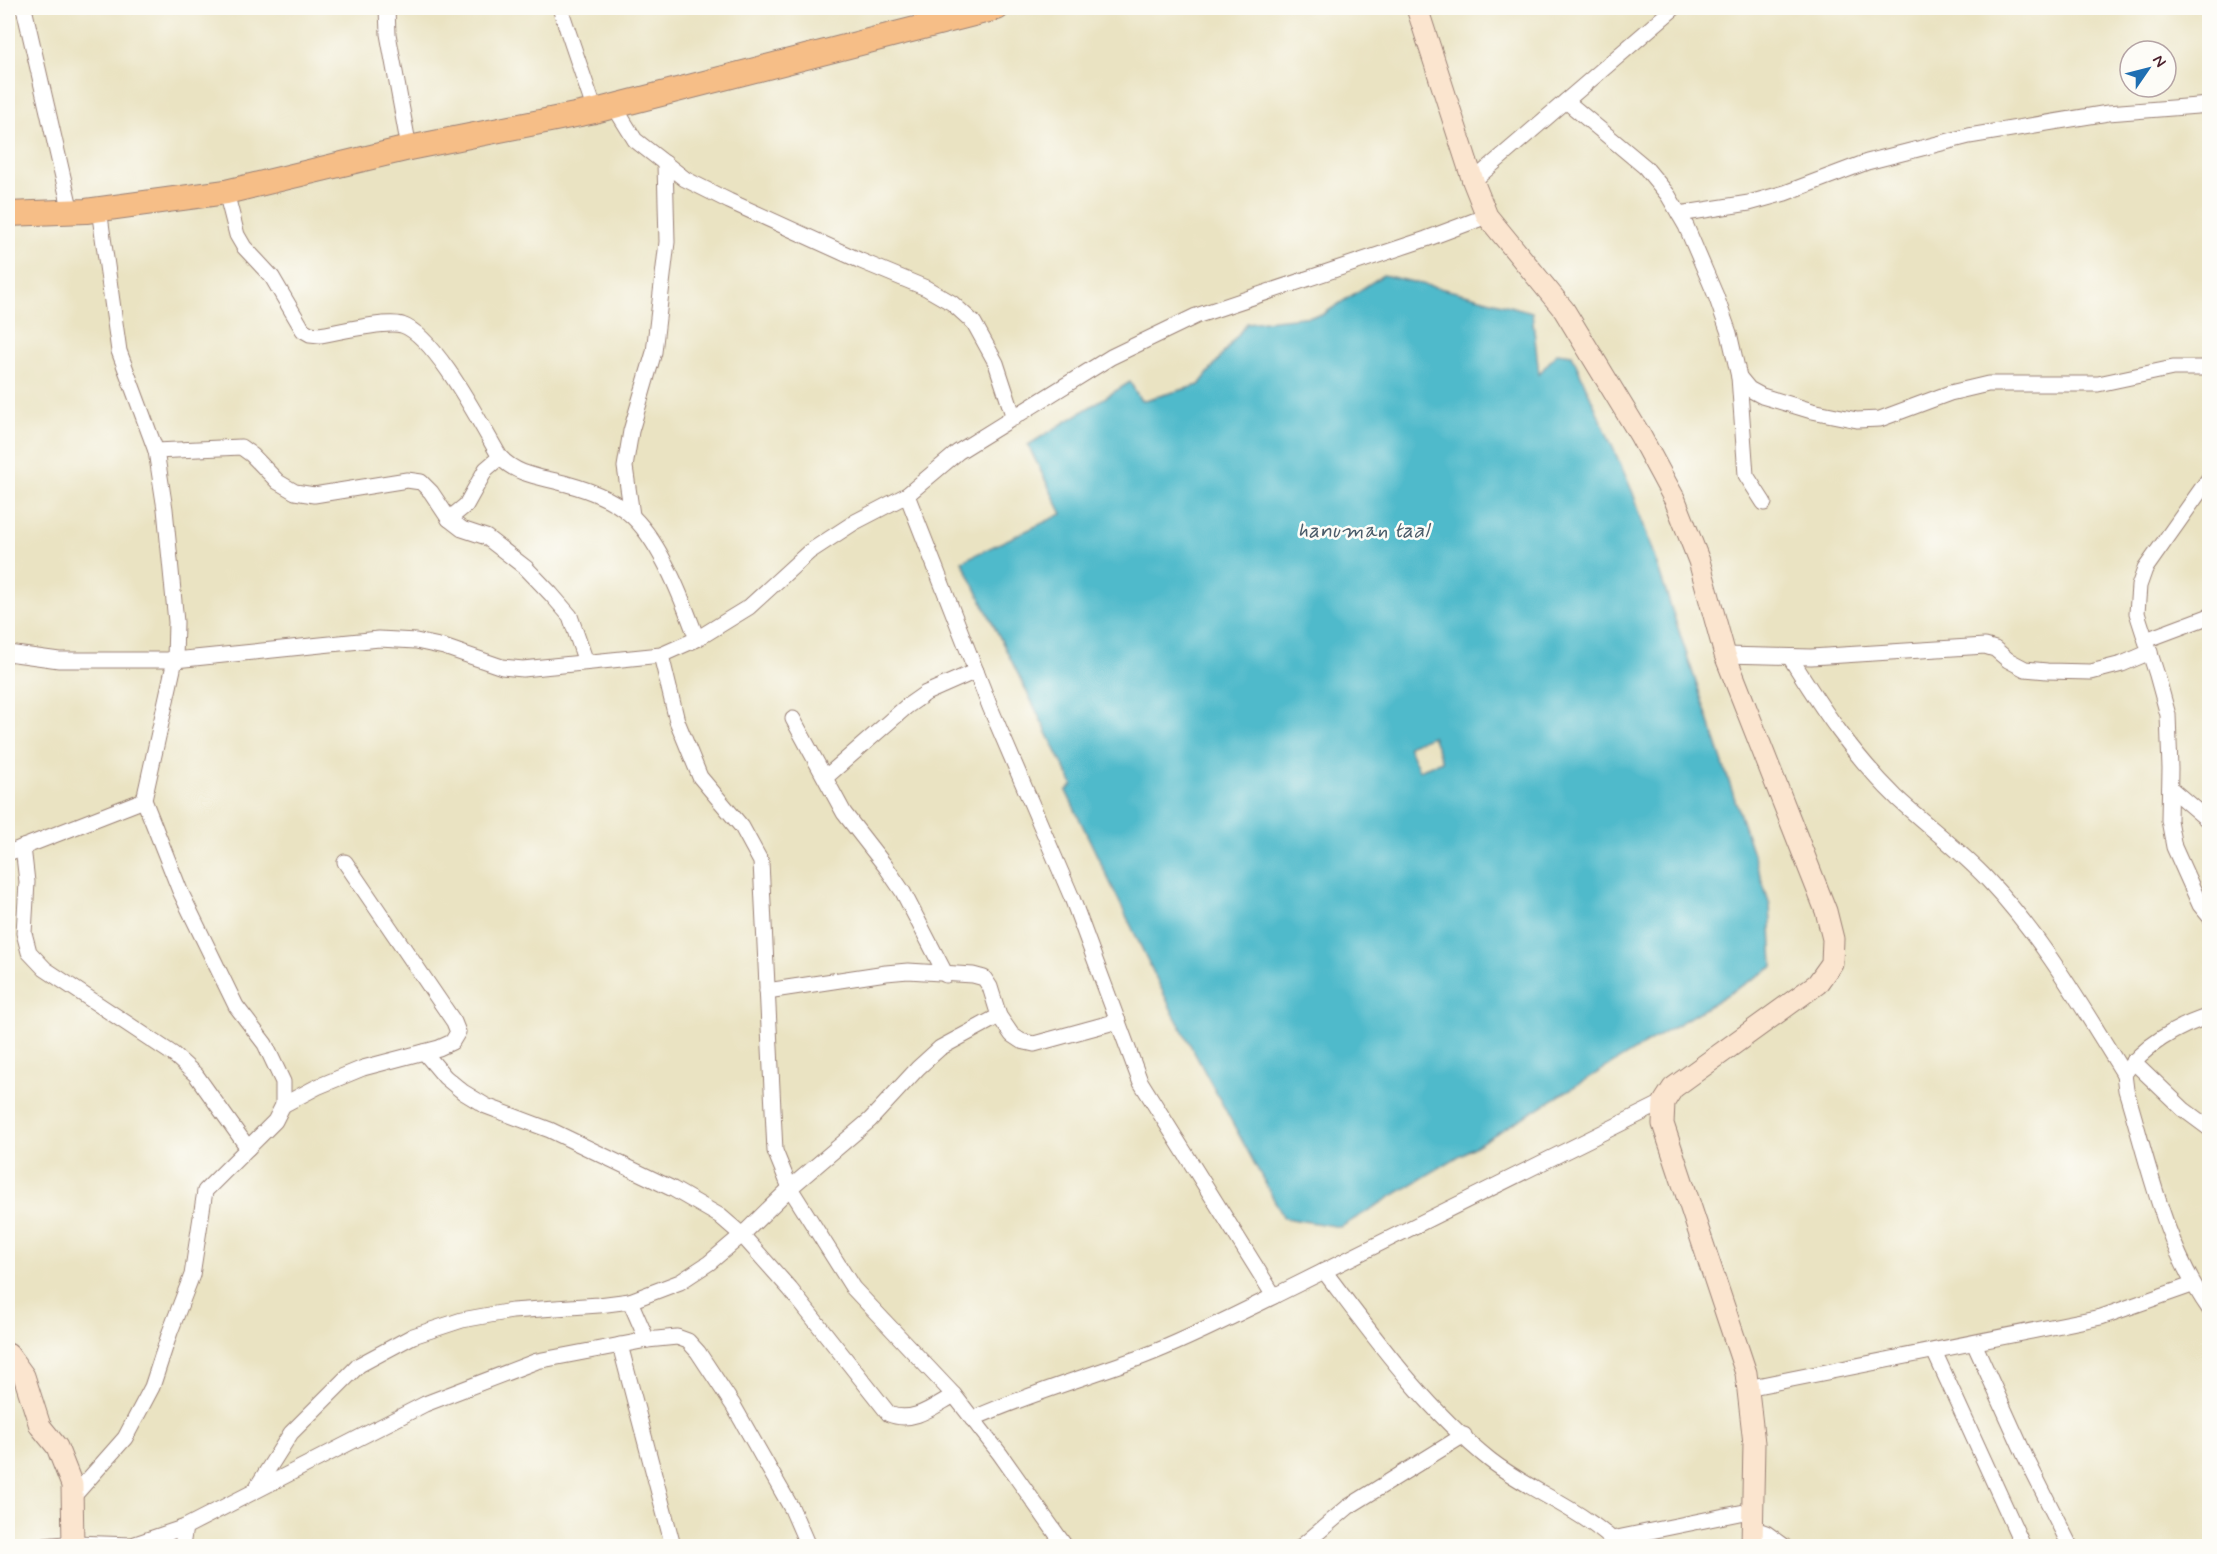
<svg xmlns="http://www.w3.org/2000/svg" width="2217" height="1554" font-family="Mynerve,sans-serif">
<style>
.water{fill:#4fbacb;stroke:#4c6c7b;stroke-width:1.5;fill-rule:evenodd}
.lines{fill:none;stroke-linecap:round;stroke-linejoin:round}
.street-casing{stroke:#9a8176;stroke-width:17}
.secondary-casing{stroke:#9a8176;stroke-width:23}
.primary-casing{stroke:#9a8176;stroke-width:26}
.street{stroke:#fff;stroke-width:15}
.secondary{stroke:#fbe5cf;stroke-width:21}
.primary{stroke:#f6be87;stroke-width:24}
.labels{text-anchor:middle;stroke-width:5;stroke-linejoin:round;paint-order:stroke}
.water-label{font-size:22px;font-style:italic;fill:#4c5d6b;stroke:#fdfcf7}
</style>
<rect width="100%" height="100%" fill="#fdfcf7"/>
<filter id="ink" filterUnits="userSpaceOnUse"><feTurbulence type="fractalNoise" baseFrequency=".0167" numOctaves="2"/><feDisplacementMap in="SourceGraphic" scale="12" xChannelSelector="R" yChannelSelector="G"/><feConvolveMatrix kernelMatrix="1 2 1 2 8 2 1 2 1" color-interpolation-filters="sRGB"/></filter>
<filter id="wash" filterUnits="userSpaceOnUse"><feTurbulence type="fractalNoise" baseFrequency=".008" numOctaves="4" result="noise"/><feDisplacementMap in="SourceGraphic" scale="24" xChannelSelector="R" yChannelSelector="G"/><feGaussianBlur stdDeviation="1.35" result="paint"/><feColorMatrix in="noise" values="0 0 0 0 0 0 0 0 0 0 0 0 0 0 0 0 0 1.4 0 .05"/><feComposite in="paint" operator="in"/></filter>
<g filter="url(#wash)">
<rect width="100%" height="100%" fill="#eae3c2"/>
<path class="water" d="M1383,275l86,20 63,17 7,62 18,-21 15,2 61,138 137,412 3,62 -432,260 -57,-9 -111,-205 -107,-222 7,-6 -111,-224 100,-47 -34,-69 102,-63 11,19 58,-16 48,-62 75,-8zM1432,736l10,25 -23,9 -11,-24z"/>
</g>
<g filter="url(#ink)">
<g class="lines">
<defs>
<g id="street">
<polyline points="24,8 71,212"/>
<polyline points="387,8 388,34 409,148"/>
<polyline points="560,8 595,111"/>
<polyline points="1566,101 1645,167 1668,195 1686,226 1716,296 1729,333 1739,377 1749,389 1762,396 1812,411 1857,420 1880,419 1950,393 1988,384 2098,384 2173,368 2210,368"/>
<polyline points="614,106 635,140 685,179 729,201 861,261 926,288 952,303 974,323 996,363 1014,418"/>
<polyline points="1473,181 1674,8"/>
<path d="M226,192l11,43 7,12 28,30 31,53 7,4 10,1c19,-3 65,-15 82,-10 34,11 79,100 98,132 17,19 43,20 67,27 22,6 50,17 66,33 29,28 50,84 64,122"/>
<polyline points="1679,214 1749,203 1785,193 1867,162 1969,136 2108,113 2210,105"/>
<polyline points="1739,377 1746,475 1764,503"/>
<polyline points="156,451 241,447 252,455 278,482 295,492 314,495 407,480 421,482 431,492 449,519 462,529 486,537 526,568 551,594 570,616 586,662"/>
<polyline points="2210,477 2145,569 2139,586 2137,613 2157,675 2168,715 2170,769 2169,820 2174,847 2200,905 2210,917"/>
<polyline points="907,495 990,707 1072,898 1140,1081 1274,1296 1664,1102"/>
<polyline points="632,515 625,467 631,431 654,352 667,242 665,163"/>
<polyline points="449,519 466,505 486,469 500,457"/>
<polyline points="2146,640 2210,616"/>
<polyline points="8,653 59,660 175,660 379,639 416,641 444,647 502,667 523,669 661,655 697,639 749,607 809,552 855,522 907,495 958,452 1111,357 1196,316 1426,239 1487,216"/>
<polyline points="661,655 677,721 700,777 742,827 761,862 775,1151 790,1188 853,1288 954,1395 1000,1454 1065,1546"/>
<polyline points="1725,655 1811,657 1985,646 1995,649 2008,660 2025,669 2047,671 2091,672 2122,664 2150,652"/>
<path d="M1790,657c32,52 63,98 107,141 30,28 63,52 91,82 55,58 94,127 136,194"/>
<polyline points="793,719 844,813 886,867 903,892 946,975"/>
<polyline points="826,777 906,707 926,693 976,671"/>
<polyline points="2170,788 2210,822"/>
<polyline points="23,847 27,882 24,933 29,952 45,969 173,1054 196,1075 248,1148"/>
<polyline points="8,853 144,800"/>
<polyline points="767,991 886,973 908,971 973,975 984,978 990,987 999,1016 1012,1035 1021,1041 1034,1044 1118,1021"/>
<path d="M2210,1016c-33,10 -67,30 -86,58l2,16c23,75 38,155 84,220"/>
<path d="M424,1052l21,25 18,15 23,14 64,24 123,59 47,27 22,19 48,54 99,125c24,10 45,-8 65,-19"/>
<polyline points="2133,1061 2183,1109 2210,1129"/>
<polyline points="283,1105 317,1087 363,1068 439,1048 452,1042 458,1032 454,1022 345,862"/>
<path d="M1324,1271c51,67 100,136 166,189 41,32 92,49 129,86"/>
<polyline points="630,1301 680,1282 709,1263 742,1235 790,1188 870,1120 918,1068 940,1048 999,1016"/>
<polyline points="1974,1343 2025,1456 2070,1546"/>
<polyline points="620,1345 673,1546"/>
<polyline points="1934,1351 2023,1546"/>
<polyline points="1747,1388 2101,1317 2192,1285"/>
<path d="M972,1419c56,-25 115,-42 172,-63 45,-17 87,-39 130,-60"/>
<polyline points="255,1490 291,1433 359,1365 413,1336 462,1320 512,1311 599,1305 630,1301 647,1340"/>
<polyline points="72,1498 125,1438 152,1387 170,1332 192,1275 205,1191 275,1121 283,1105 283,1082 265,1044 236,1006 180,891 144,800 175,660 176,622 165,509 156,451 119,351 99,209"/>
<polyline points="1752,1528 1766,1533 1784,1546"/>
<polyline points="1612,1539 1754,1510"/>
<polyline points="45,1546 74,1543 132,1545 185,1527 425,1404 537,1361 647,1340 677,1337 688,1341 698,1352 733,1405 792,1509 808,1546"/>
<polyline points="182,1546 185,1527"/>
<polyline points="1302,1546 1348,1507 1464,1435"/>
</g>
<g id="secondary">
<polyline points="1417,8 1473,181 1487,216 1564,310 1640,435 1675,500 1699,561 1725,655 1826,911 1833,939 1832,963 1817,984 1673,1088 1664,1102 1663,1124 1746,1373 1754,1443 1752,1546"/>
<polyline points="8,1354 24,1376 40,1426 57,1447 72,1485 73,1546"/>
</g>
<polyline id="primary" points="8,214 86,211 226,192 409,148 595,111 997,8"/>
</defs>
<use href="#street" class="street-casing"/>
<use href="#secondary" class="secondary-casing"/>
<use href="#primary" class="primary-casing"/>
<use href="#street" class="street"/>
<use href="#secondary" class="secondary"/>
<use href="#primary" class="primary"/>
</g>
</g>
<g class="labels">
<g class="water-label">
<text x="1363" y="537">hanuman taal</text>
</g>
</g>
<rect width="2217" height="1554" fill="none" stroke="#fdfcf7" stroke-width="30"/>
<g transform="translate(2148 69) rotate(55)"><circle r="28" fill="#fdfcf7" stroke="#b5a4a5" stroke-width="1.5"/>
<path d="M0-4.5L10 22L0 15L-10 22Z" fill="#1f6fb2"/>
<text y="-9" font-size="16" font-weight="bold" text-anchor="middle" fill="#4a1f2b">N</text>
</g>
</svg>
